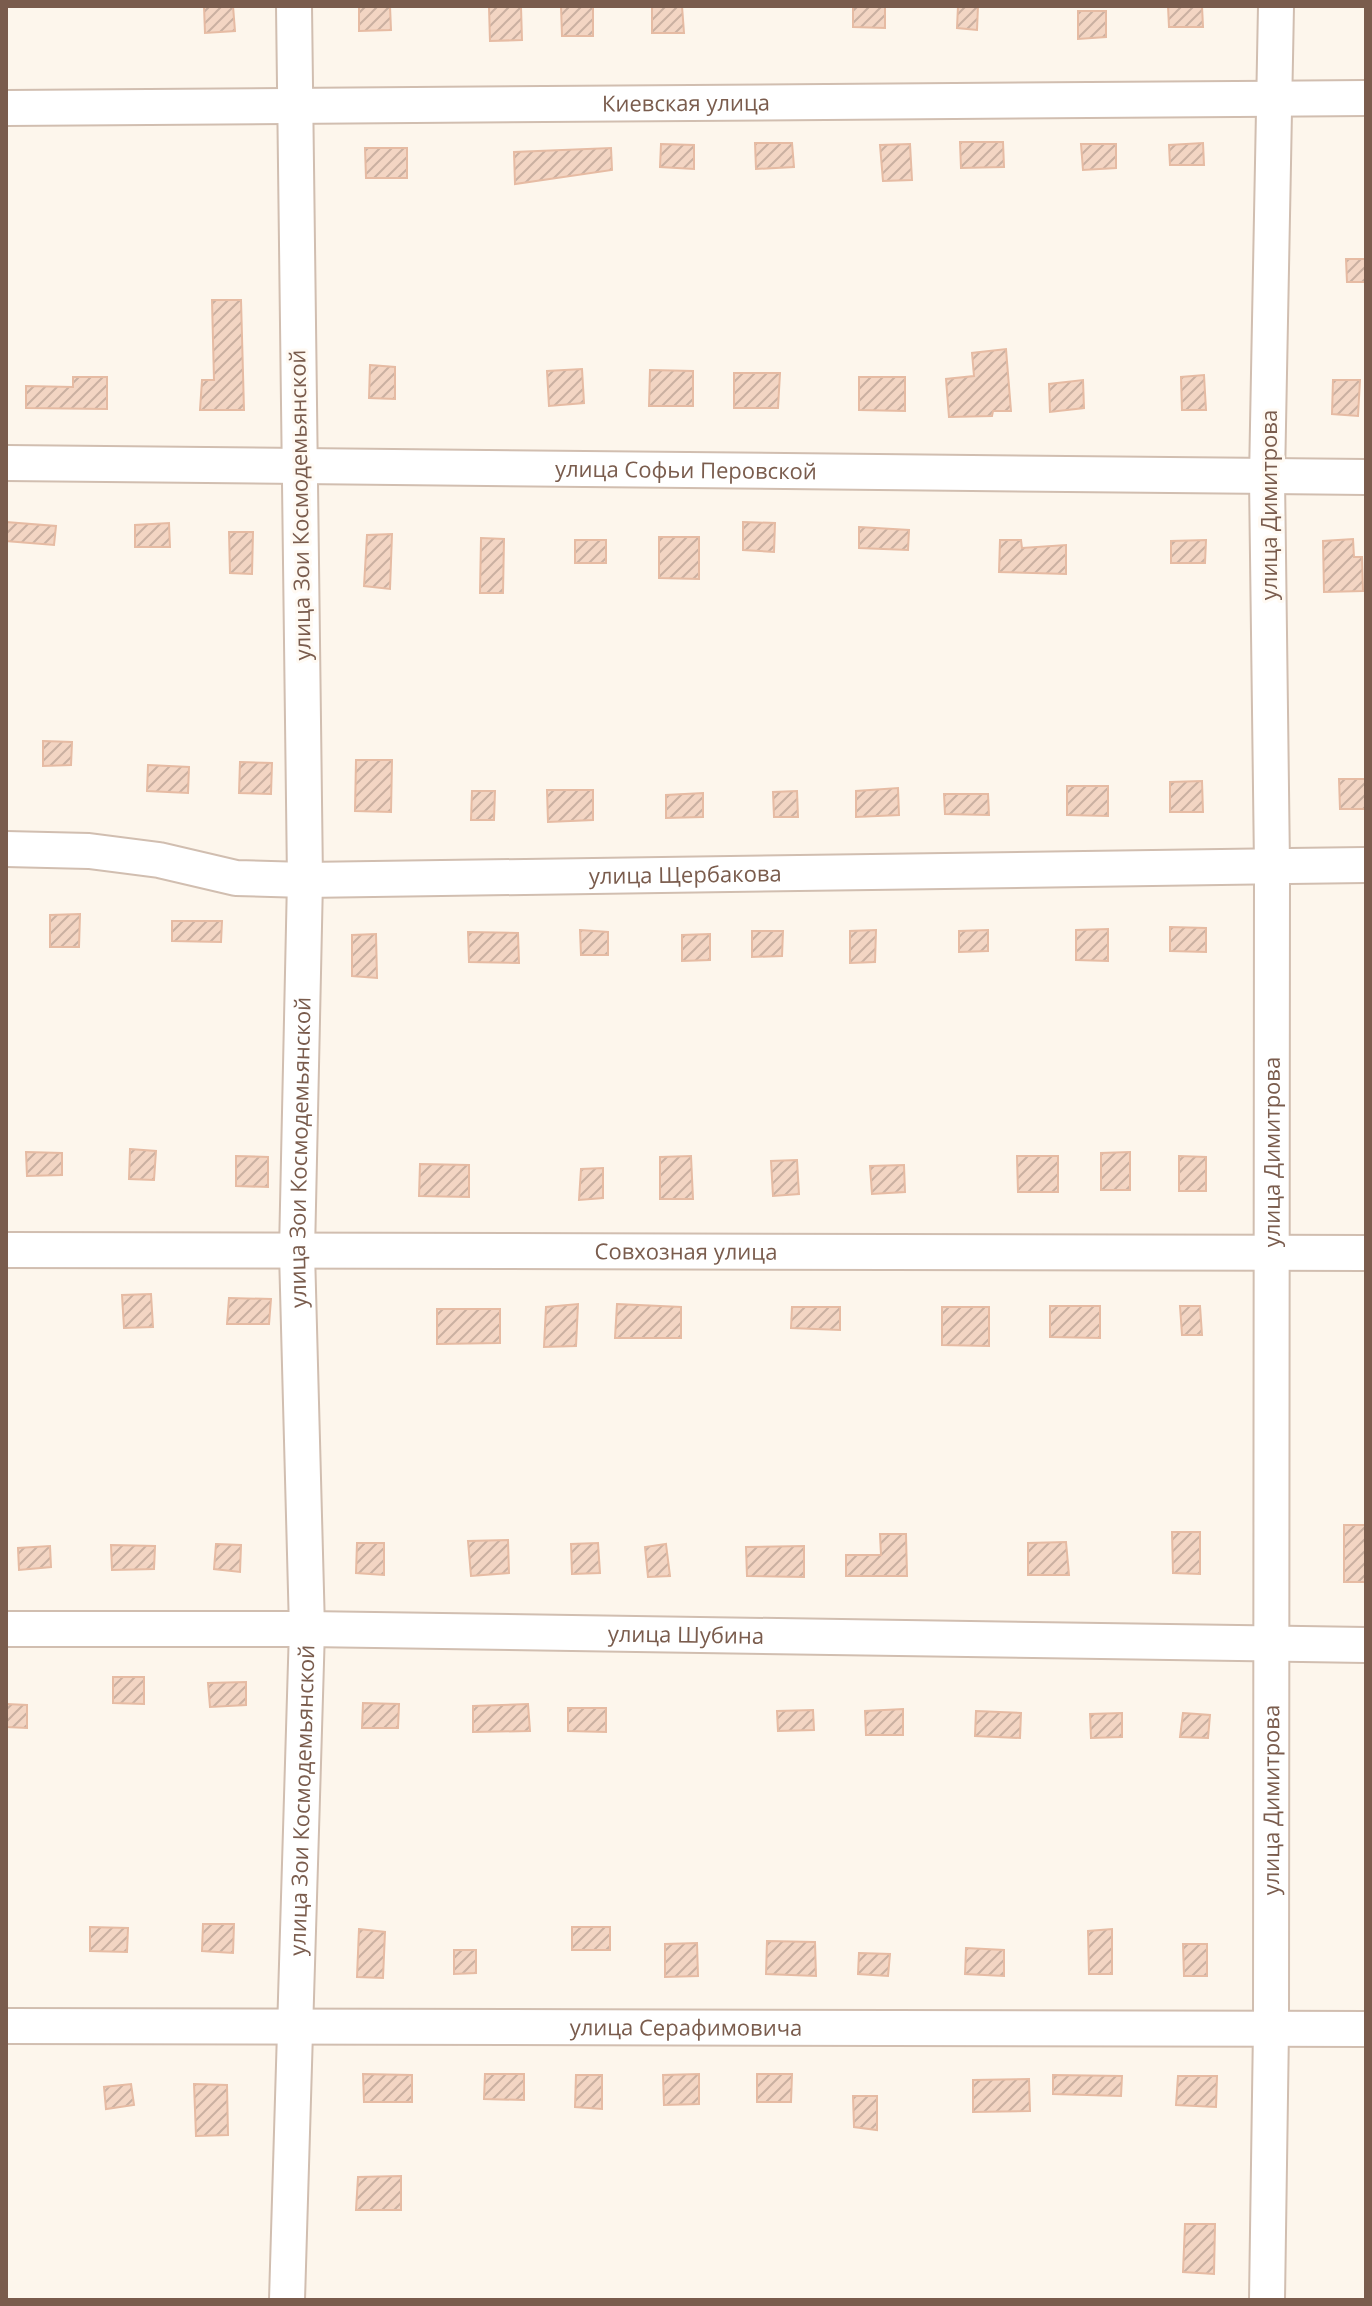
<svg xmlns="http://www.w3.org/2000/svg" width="1372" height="2306" font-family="'Open Sans',sans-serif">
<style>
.building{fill:url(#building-hatch);stroke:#e6bba3;stroke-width:2}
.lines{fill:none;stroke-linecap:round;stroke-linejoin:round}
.minor-casing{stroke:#d1beb0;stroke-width:38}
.minor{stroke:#fff;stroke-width:34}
.labels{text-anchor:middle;stroke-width:6;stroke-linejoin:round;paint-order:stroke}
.street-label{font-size:22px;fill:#7a5c4d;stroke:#fffaf3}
</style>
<defs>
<pattern id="building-hatch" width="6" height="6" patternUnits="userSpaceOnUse" patternTransform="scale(2)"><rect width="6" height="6" fill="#f3d5c3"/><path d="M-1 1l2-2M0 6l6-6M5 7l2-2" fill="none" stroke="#cab0a1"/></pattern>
</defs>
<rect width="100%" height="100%" fill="#fdf6ec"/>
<g class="building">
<polygon points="204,6 233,6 235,31 205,33"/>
<polygon points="359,6 390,6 391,30 359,31"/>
<polygon points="561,6 593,6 593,36 562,36"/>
<polygon points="652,6 682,6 684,33 652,33"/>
<polygon points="853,6 885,6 885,28 853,27"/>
<polygon points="958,6 978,6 977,30 957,28"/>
<polygon points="1168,6 1202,6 1203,27 1169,27"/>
<polygon points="489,7 521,7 522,40 490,41"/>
<polygon points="1078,11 1106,11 1106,37 1078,39"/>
<polygon points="960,142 1003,142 1004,167 961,168"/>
<polygon points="755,143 792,143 794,167 756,169"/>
<polygon points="1203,143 1204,165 1170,165 1169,145"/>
<polygon points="661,144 694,145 694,169 660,167"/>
<polygon points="910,144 912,180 883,181 880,145"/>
<polygon points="1081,144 1116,144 1116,168 1083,170"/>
<polygon points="365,148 407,148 407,178 366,178"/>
<polygon points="611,148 612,170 515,184 514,152"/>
<polygon points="1346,259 1366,259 1366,282 1347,282"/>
<polygon points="212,300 241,300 244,410 200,410 202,380 214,380"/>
<polygon points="1006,349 1011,411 993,411 992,416 949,417 946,379 974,376 972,353"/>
<polygon points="370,365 395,367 395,399 369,398"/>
<polygon points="582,369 584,403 549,406 547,371"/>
<polygon points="650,370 693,371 693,406 649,406"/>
<polygon points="734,373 780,373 778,408 734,408"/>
<polygon points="1204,375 1206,410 1182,410 1181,377"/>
<polygon points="73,377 107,377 107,409 26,408 26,386 73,387"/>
<polygon points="859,377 905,377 905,411 859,410"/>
<polygon points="1083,380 1084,408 1050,412 1049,384"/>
<polygon points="1333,380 1360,380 1358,416 1332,414"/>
<polygon points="6,522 56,526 54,545 6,541"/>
<polygon points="743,522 775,523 774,552 743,550"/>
<polygon points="169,523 170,547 135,547 135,525"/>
<polygon points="859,527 909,530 908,550 859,548"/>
<polygon points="229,532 253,532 252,574 230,573"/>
<polygon points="392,534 390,589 364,586 367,535"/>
<polygon points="659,537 699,537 699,579 659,578"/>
<polygon points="481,538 504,539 503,593 480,593"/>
<polygon points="1353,539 1354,557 1362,557 1363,591 1324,592 1323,541"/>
<rect x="575" y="540" width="31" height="23"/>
<polygon points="1000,540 1021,540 1022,548 1066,545 1066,574 999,572"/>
<polygon points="1206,540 1205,563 1171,563 1171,541"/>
<polygon points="43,741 72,742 71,765 43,766"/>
<polygon points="356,760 392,760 391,812 355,811"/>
<polygon points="240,762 272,763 271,794 239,793"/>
<polygon points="148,765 189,767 188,793 147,791"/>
<polygon points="1339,779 1366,779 1366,809 1340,809"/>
<polygon points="1202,781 1203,812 1170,812 1170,782"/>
<polygon points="1067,786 1108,786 1108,816 1067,815"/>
<polygon points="898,788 899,815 856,817 856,791"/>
<polygon points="547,790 593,790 593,820 548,822"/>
<polygon points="472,791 495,791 494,820 471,820"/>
<polygon points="797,791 798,817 774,817 773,792"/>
<polygon points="703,793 703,817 666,818 666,795"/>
<polygon points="944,794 988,794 989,815 945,814"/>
<polygon points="80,914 79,947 50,947 50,915"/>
<polygon points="172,921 222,921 221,942 172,941"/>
<polygon points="1170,927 1206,928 1206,952 1170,951"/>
<polygon points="1108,929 1108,961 1076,960 1076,930"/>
<polygon points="580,930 608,932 608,955 581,955"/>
<polygon points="876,930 875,962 850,963 850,931"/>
<polygon points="988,930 988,951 959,952 959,931"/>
<polygon points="752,931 783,931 782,956 752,957"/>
<polygon points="468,932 518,933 519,963 469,962"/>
<polygon points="376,934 377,978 352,976 352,935"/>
<polygon points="710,934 710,960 682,961 682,935"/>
<polygon points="130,1149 156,1151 154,1180 129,1179"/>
<polygon points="26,1152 62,1153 62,1175 27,1176"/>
<polygon points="1130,1152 1130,1190 1101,1190 1101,1153"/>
<polygon points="236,1156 268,1157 268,1187 236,1186"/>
<polygon points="691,1156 693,1199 660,1199 660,1157"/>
<polygon points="1017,1156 1058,1156 1058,1192 1018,1192"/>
<polygon points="1179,1156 1206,1157 1206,1191 1179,1191"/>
<polygon points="797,1160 799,1194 773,1196 771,1161"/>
<polygon points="420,1164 469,1165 469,1197 419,1196"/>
<polygon points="904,1165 905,1192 872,1194 870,1166"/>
<polygon points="603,1168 603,1198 579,1200 581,1169"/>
<polygon points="151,1294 153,1327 124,1328 122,1295"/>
<polygon points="229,1298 271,1299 269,1324 227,1324"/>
<polygon points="578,1304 576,1346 544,1347 546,1307"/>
<polygon points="617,1304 681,1307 681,1338 615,1338"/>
<polygon points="1050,1306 1100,1306 1100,1338 1050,1337"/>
<polygon points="1180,1306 1200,1306 1202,1335 1182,1335"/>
<polygon points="792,1307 840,1307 840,1330 791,1328"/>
<polygon points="942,1307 989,1307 989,1346 942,1345"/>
<polygon points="437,1309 500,1309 500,1343 437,1344"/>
<rect x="1344" y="1525" width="22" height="57"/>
<polygon points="1172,1532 1200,1532 1200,1574 1173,1573"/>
<polygon points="880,1534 906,1534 907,1576 846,1576 846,1555 881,1555"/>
<polygon points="508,1540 509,1573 471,1576 468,1541"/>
<polygon points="1066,1542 1069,1575 1028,1575 1028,1543"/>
<polygon points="357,1543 384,1543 384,1575 356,1573"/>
<polygon points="598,1543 600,1573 572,1574 571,1544"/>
<polygon points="216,1544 241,1545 240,1572 214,1569"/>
<polygon points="666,1544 670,1576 648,1577 645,1547"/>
<polygon points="111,1545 155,1546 154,1569 112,1570"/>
<polygon points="50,1546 51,1567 19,1570 18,1548"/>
<polygon points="804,1546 804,1577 747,1576 746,1547"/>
<polygon points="113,1677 144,1677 144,1704 113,1703"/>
<polygon points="246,1682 246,1705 210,1707 208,1683"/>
<polygon points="363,1703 399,1704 398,1728 362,1728"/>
<polygon points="6,1704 27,1705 27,1728 6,1727"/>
<polygon points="528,1704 530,1731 473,1732 473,1706"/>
<polygon points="568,1708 606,1708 606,1732 568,1731"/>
<polygon points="903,1709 903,1735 866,1735 865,1711"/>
<polygon points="813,1710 814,1730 778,1731 777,1711"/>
<polygon points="976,1711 1021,1713 1020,1738 975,1736"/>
<polygon points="1122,1713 1122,1737 1091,1738 1090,1714"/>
<polygon points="1183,1713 1210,1715 1208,1738 1180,1737"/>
<polygon points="203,1924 234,1924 233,1953 202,1951"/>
<polygon points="90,1927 128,1928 127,1952 90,1951"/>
<rect x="572" y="1927" width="38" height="23"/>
<polygon points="359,1929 385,1932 383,1978 357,1977"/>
<polygon points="1112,1929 1112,1974 1089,1974 1088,1931"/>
<polygon points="767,1941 815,1942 816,1976 766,1974"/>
<polygon points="697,1943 698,1976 665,1977 665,1944"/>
<polygon points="1183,1944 1207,1944 1207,1976 1184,1976"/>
<polygon points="966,1948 1004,1950 1004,1976 965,1974"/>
<polygon points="454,1950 476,1950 476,1973 454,1974"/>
<polygon points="859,1953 890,1954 888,1976 858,1974"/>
<polygon points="363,2074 412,2075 412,2102 364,2102"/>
<polygon points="485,2074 524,2074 524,2100 484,2099"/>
<polygon points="699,2074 699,2104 664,2105 663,2075"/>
<polygon points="757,2074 792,2074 791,2102 757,2102"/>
<polygon points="576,2075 602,2075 602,2109 575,2107"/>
<polygon points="1053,2075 1122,2076 1121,2096 1053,2094"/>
<polygon points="1178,2076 1217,2076 1216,2107 1176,2105"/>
<polygon points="1029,2079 1030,2111 973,2112 973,2080"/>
<polygon points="131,2084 134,2105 106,2109 104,2087"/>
<polygon points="194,2084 227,2085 228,2135 196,2136"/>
<polygon points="853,2096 877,2096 877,2130 854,2127"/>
<polygon points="401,2176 401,2210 356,2210 358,2177"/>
<polygon points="1185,2224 1215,2224 1214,2274 1183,2272"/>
</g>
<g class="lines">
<defs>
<g id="minor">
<path id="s1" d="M6,108l1360,-10"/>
<path id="s2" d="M6,463l1360,14"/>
<path id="s3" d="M6,849l83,2 70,9 77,18 69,2 1061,-15"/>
<path id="s4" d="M6,1250l1360,3"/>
<path id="s5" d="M6,1629h301l1059,16"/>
<path id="s6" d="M6,2026l1360,3"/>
<path id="s7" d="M287,2300l20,-671 -10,-377 8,-372 -11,-874"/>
<path id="s8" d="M1267,2300l4,-272 1,-1162 -5,-388 9,-472"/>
</g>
</defs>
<use href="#minor" class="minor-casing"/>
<use href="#minor" class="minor"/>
</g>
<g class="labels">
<g class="street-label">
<text dy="8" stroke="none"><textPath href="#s1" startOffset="680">Киевская улица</textPath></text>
<text dy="8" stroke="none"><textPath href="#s2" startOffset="680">улица Софьи Перовской</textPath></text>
<text transform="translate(300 505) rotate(-91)" y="8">улица Зои Космодемьянской</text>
<text transform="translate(1269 505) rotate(-90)" y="8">улица Димитрова</text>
<text dy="8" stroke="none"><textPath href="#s3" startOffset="682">улица Щербакова</textPath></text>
<text dy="8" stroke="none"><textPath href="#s7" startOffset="1148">улица Зои Космодемьянской</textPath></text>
<text dy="8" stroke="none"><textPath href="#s8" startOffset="1148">улица Димитрова</textPath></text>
<text dy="8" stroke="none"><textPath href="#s4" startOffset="680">Совхозная улица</textPath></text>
<text dy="8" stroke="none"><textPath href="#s5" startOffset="680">улица Шубина</textPath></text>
<text dy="8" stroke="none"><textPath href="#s7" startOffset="500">улица Зои Космодемьянской</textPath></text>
<text dy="8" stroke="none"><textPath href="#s8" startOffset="500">улица Димитрова</textPath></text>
<text dy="8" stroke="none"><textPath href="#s6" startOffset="680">улица Серафимовича</textPath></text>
</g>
</g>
<rect width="1372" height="2306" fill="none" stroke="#7a5c4d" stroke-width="16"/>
</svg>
